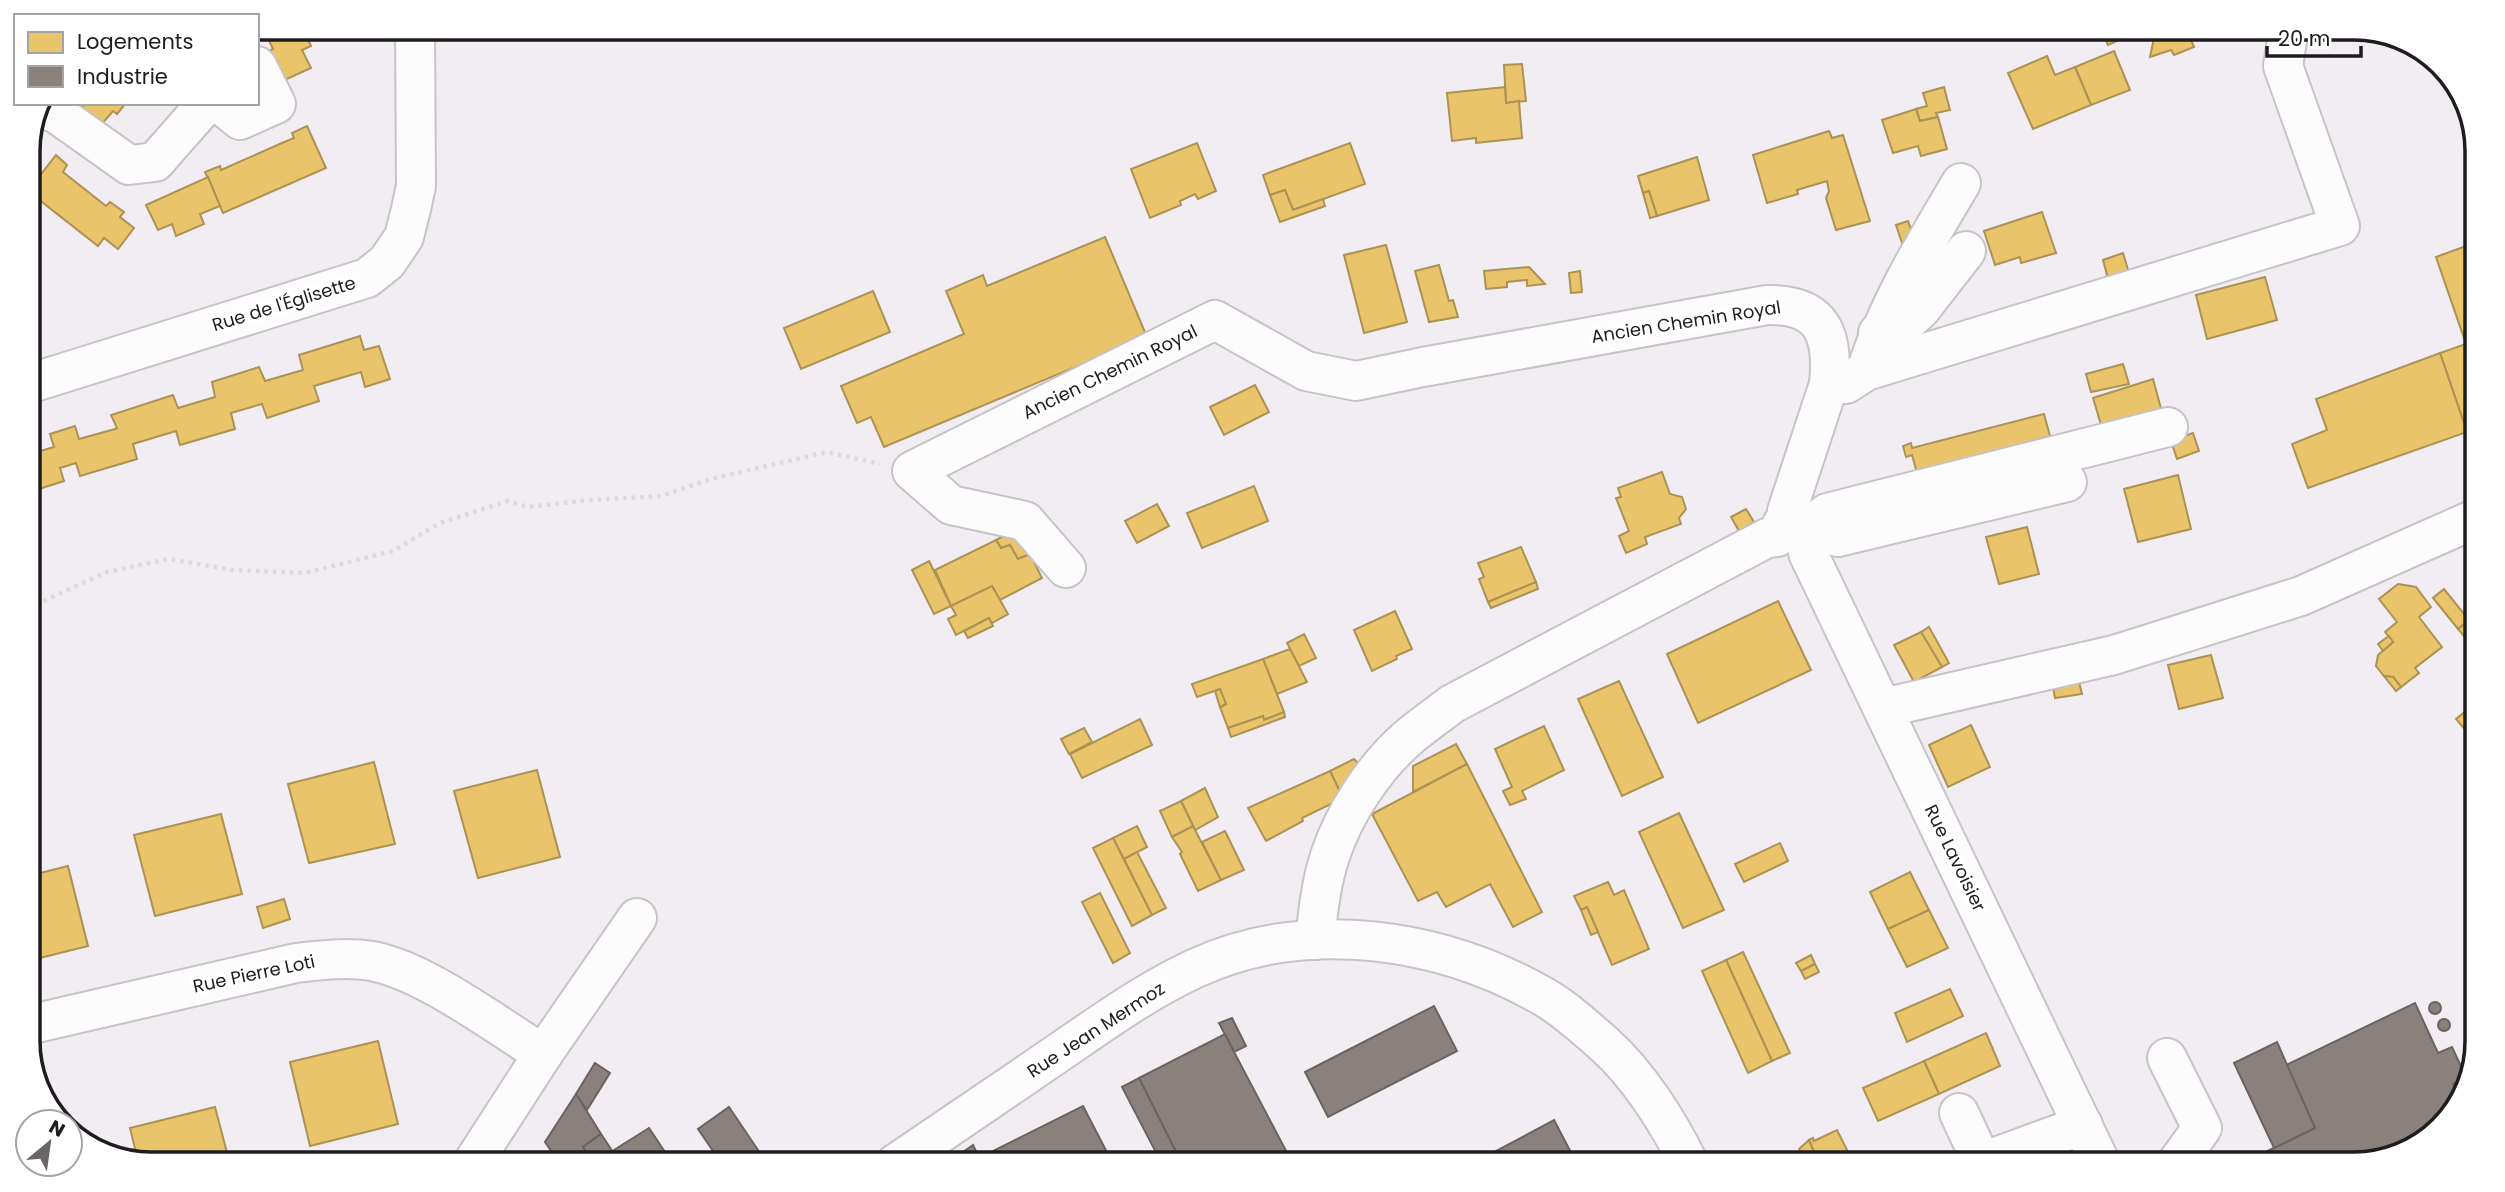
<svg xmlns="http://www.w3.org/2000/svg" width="2505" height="1192" font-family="Poppins,sans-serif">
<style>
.homes{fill:#e9c46a;stroke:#ac9254;stroke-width:2}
.industry{fill:#8a817c;stroke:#6a6360;stroke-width:2}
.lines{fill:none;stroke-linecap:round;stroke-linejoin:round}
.minor-casing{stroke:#c7c3c7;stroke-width:42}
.path{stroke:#dcdbdc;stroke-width:4.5;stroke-dasharray:3.5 5;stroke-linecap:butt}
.minor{stroke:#fdfcfd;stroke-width:38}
.labels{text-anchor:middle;stroke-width:7;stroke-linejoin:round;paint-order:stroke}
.street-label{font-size:18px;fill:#1f1c1f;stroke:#fff}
.rim{fill:none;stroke:#1f1c1f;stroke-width:3.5}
</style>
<rect width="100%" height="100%" fill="#f2edf2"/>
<g class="homes">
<polygon points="263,28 303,28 311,46 302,50 311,68 278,83 265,53 273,49"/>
<polygon points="2100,28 2130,28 2133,34 2108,45"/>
<polygon points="2156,28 2186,28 2194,47 2174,55 2171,50 2150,57"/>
<polygon points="2114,51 2130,90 2091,105 2075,67"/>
<polygon points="2047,56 2055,75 2075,67 2091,105 2033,129 2008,73"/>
<polygon points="1522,64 1526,101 1506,103 1504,65"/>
<polygon points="1505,87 1506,103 1519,101 1522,138 1476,143 1476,138 1452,141 1447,93"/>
<polygon points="1944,87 1950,110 1936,113 1938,117 1920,121 1916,109 1927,106 1923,93"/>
<polygon points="86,103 126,103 117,114 113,111 101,125 81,109"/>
<polygon points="1916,109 1920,121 1938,117 1947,149 1921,156 1918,146 1893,153 1882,120"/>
<polygon points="307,126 326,168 223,213 205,172 220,166 221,170 282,143 294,138 292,133"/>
<polygon points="1829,131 1832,138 1843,135 1870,221 1836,230 1826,198 1829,191 1827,181 1797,190 1798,194 1767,203 1753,155"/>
<polygon points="1197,143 1216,191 1198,199 1195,194 1180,201 1181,205 1150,218 1131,169"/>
<polygon points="1350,143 1365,184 1293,210 1285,190 1270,195 1263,175"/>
<polygon points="56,155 67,165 63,172 106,206 110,202 124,212 120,217 134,228 118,249 104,238 98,246 28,191"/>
<polygon points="1697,157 1709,200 1657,216 1649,191 1643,193 1638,176"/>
<polygon points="208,177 220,206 200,214 204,224 176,236 172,224 158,230 146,205"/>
<polygon points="1285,190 1293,210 1323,199 1325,206 1280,222 1270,195"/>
<polygon points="1649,191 1657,216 1650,218 1643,193"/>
<polygon points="2042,212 2056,253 2021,263 2020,257 1995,265 1984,231"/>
<polygon points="1908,221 1914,238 1902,243 1896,225"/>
<polygon points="1105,237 1147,337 884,447 871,417 857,423 841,386 964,334 946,291 983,275 987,286"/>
<polygon points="2477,242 2477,428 2467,432 2440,353 2466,344 2436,257"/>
<polygon points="1386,245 1407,322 1364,333 1344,255"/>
<polygon points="2123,253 2129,273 2108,279 2103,260"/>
<polygon points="1439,265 1449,301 1453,300 1458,317 1429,322 1415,271"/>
<polygon points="1529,267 1545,284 1527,286 1527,280 1507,282 1507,287 1486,289 1484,271"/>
<polygon points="1580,271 1582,292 1571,293 1569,273"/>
<polygon points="2265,277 2277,320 2207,339 2196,295"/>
<polygon points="873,291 890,332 801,369 784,328"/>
<polygon points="360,336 364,350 379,346 390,379 365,387 361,372 314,386 319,401 267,418 262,404 231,413 235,429 180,445 176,431 133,444 137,459 80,476 76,463 60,468 64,481 39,489 34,476 28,478 28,441 33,439 37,452 54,447 50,434 75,426 79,439 115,429 117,428 111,415 173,395 178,408 215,397 212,382 259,367 265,381 303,370 299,355"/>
<polygon points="2440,353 2467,432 2308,488 2292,444 2327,430 2316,399"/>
<polygon points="2123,364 2129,384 2091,392 2086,374"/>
<polygon points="2153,379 2162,412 2102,428 2093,398"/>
<polygon points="1255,385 1269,412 1224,435 1210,407"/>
<polygon points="2044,414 2050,436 1917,473 1912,455 1906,457 1903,446 1911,443 1912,448"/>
<polygon points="2193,433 2199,451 2177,459 2171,441"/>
<polygon points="1662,472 1670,494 1682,497 1686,509 1679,518 1681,524 1645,537 1647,544 1626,553 1619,536 1629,531 1616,498 1621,497 1618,488"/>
<polygon points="2178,475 2191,529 2138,542 2124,489"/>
<polygon points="1254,486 1268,521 1202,548 1187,513"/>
<polygon points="1157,504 1169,526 1137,543 1125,521"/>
<polygon points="1746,509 1754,522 1739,531 1731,517"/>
<polygon points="2027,527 2039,574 1999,584 1986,537"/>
<polygon points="1017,529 1030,554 1018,559 1010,545 1001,548 996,540"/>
<polygon points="996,540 1001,548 1010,545 1018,559 1030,554 1042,578 1000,600 992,586 951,606 935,570"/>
<polygon points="1521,547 1536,582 1488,602 1479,579 1484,577 1478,563"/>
<polygon points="929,561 951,606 934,614 912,570"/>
<polygon points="1536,582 1538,589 1491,608 1488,602"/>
<polygon points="2398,584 2416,587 2431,607 2419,617 2442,647 2415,668 2419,673 2401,687 2393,677 2384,676 2376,666 2378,655 2393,642 2385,632 2397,622 2379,599"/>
<polygon points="992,586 1008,614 992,623 989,618 956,635 948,619 956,615 951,606"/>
<polygon points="2444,589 2469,620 2458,629 2433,598"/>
<polygon points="1778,601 1811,670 1698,723 1667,654"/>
<polygon points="1395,611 1412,649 1396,656 1397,659 1372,671 1354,630"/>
<polygon points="989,618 993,626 968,638 964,631"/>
<polygon points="2469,620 2475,627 2464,636 2458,629"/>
<polygon points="1929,627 1949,663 1942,667 1921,632"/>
<polygon points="1921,632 1942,667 1914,682 1894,645"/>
<polygon points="1304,634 1316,658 1299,666 1287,643"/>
<polygon points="2389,636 2393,642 2383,651 2378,644"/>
<polygon points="1290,649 1307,682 1277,694 1263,659"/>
<polygon points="2211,655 2223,698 2179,709 2168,665"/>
<polygon points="1263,659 1284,712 1264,720 1263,716 1228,728 1220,707 1226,704 1220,689 1197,697 1192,684"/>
<polygon points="2384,676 2393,677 2401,687 2396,691"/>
<polygon points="2078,678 2082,694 2055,698 2052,682"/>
<polygon points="1619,681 1663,777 1622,796 1578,699"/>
<polygon points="1220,689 1226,704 1220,707 1215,691"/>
<polygon points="2477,702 2477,744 2456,719"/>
<polygon points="1284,712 1285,717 1231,737 1228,728 1263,716 1264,720"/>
<polygon points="1140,719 1152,745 1082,778 1070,754"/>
<polygon points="1971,725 1990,767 1948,787 1929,745"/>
<polygon points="1544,726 1564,770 1522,791 1526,799 1510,805 1503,791 1512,787 1495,749"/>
<polygon points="1084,728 1092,742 1069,754 1061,739"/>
<polygon points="1456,744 1467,764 1413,792 1413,766"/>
<polygon points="1354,759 1365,770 1343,798 1330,771"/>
<polygon points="374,762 395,844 309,863 288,784"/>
<polygon points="1467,764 1542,912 1513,927 1490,884 1446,907 1437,892 1418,901 1372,814"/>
<polygon points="537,770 560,857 478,878 454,791"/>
<polygon points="1330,771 1343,798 1302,818 1303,821 1266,841 1248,808"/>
<polygon points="1205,788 1218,817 1195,830 1181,801"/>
<polygon points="1181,801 1193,826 1172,837 1160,811"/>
<polygon points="1679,813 1724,910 1683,928 1639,832"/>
<polygon points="221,814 242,894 155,916 134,835"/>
<polygon points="1137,826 1147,847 1124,859 1113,838"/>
<polygon points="1193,826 1221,880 1198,891 1180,854 1182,852 1172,837"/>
<polygon points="1225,831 1244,870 1221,880 1202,842"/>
<polygon points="1113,838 1152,915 1132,926 1093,848"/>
<polygon points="1780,843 1788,861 1744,882 1735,864"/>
<polygon points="1137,852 1166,908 1152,915 1124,859"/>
<polygon points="68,866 88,946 28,961 28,876"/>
<polygon points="1910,872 1929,910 1888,929 1870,892"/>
<polygon points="1608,882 1614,895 1624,890 1649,949 1612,965 1587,907 1581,910 1574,896"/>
<polygon points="1100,893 1130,953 1113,963 1082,902"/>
<polygon points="284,899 290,919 263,928 257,907"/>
<polygon points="1587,907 1598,932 1591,935 1581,910"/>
<polygon points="1929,910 1948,948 1907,967 1888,929"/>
<polygon points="1743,952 1790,1053 1772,1061 1726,960"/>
<polygon points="1811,955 1815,964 1801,971 1796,963"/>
<polygon points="1726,960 1772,1061 1748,1073 1702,971"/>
<polygon points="1815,964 1819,972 1805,979 1801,971"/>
<polygon points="1950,989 1963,1016 1907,1042 1895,1013"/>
<polygon points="1986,1033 2000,1066 1939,1094 1924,1061"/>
<polygon points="378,1041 398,1124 310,1146 290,1062"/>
<polygon points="1924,1061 1939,1094 1878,1121 1863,1088"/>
<polygon points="215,1107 230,1164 151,1164 138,1161 130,1128"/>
<polygon points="1837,1130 1854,1164 1819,1164 1809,1140 1813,1138 1814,1141"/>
<polygon points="1809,1140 1819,1164 1806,1164 1799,1149"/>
</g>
<g class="industry">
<circle cx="2435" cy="1008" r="6"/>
<polygon points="2415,1003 2438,1053 2452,1047 2466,1077 2453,1084 2458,1095 2462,1092 2464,1096 2422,1143 2354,1164 2257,1164 2253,1158 2315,1128 2286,1065"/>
<polygon points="1434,1006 1457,1051 1328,1117 1305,1072"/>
<polygon points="1232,1018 1246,1046 1234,1052 1219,1023"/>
<circle cx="2444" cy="1025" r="6"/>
<polygon points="1225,1034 1234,1052 1293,1164 1182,1164 1139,1078"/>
<polygon points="2277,1042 2315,1128 2274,1148 2234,1063"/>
<polygon points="595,1063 610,1073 587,1110 576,1094"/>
<polygon points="1139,1078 1182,1164 1162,1164 1122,1087"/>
<polygon points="576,1094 601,1134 583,1147 594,1164 560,1164 545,1142"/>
<polygon points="1083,1106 1113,1164 982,1164 979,1158"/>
<polygon points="729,1107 764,1159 757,1164 722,1164 698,1129"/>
<polygon points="1554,1120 1577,1164 1472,1164"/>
<polygon points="649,1128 673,1164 623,1164 614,1150"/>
<polygon points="601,1134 613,1152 623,1164 594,1164 583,1147"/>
<polygon points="973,1145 982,1164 955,1164 953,1159"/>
<polygon points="2066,1146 2075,1164 2021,1164"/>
</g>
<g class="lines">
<defs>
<g id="minor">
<polyline points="219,103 240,120 276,104 257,66"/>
<polyline points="44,109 57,114 129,165 155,162 207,103"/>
<polyline points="1878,333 1909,320 1920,310 1966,251"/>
<path d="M1866,371c22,-68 59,-127 95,-188"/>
<polyline points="28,384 367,278 387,262 404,237 411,209 416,186 415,28"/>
<polyline points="1829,384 1846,384 1866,371 2340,226 2283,66 2289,28"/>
<polyline points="1812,525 1827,513 2168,427"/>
<polyline points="1838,537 2067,482"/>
<polyline points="1808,553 2101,1164"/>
<path d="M1066,568l-41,-47 -74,-16 -39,-34 303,-151 91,51 50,10 67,-14 344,-62c55,-1 67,29 62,79l-42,127 3,7 -8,6 -5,13 -10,1 -315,166c-14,11 -29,21 -43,33 -34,29 -65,76 -79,119 -9,27 -12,56 -15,84"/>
<polyline points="1883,708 2114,655 2301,596 2477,518"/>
<path d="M28,1025l268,-62c25,-3 51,-6 76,-2 53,10 124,64 171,93"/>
<polyline points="2167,1058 2202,1128 2176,1164"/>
<polyline points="1959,1113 1982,1162 2083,1125"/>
<polyline points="472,1164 543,1054 637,918"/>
<path d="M895,1164c56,-38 111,-75 166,-113 44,-30 87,-61 135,-83 111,-51 247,-30 350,30 20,12 40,30 58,46 34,30 65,79 85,120"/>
</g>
</defs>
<use href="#minor" class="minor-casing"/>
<polyline class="path" points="28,608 107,572 168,559 233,570 305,573 393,551 440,523 508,501 528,507 589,500 661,496 711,479 827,452 880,464"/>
<use href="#minor" class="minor"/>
</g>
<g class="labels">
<g class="street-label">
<text transform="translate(284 304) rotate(-17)" y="6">Rue de l'Églisette</text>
<text transform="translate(1686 322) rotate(-9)" y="6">Ancien Chemin Royal</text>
<text transform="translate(1110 372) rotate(-26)" y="6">Ancien Chemin Royal</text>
<text transform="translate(1955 858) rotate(64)" y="6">Rue Lavoisier</text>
<text transform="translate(254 974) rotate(-12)" y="6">Rue Pierre Loti</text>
<text transform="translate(1096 1030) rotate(-33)" y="6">Rue Jean Mermoz</text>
</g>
</g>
<path d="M0 0H2505V1192H0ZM151 40H2354A111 111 0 0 1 2465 151V1041A111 111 0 0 1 2354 1152H151A111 111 0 0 1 40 1041V151A111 111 0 0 1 151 40Z" fill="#fff" fill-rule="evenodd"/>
<path class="rim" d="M151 40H2354A111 111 0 0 1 2465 151V1041A111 111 0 0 1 2354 1152H151A111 111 0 0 1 40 1041V151A111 111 0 0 1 151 40Z"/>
<rect x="14" y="14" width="245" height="91" fill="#ffffff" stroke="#a5a4a5" stroke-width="2"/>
<rect x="28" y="32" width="35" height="21" fill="#e9c46a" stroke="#a5a4a5" stroke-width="2"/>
<text x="77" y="49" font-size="21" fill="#1f1c1f">Logements</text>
<rect x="28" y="66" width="35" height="21" fill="#8a817c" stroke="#a5a4a5" stroke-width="2"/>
<text x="77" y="84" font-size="21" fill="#1f1c1f">Industrie</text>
<g transform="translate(49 1143) rotate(29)"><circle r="33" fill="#ffffff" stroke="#a5a4a5" stroke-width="2"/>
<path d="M0-5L12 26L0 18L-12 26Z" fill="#696569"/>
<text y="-10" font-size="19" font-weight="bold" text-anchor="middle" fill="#1f1c1f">N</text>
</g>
<path d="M2267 46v10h94v-10" fill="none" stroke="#1f1c1f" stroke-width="3.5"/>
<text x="2278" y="46" font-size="21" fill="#1f1c1f" stroke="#ffffff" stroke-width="5" paint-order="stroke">20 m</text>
</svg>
